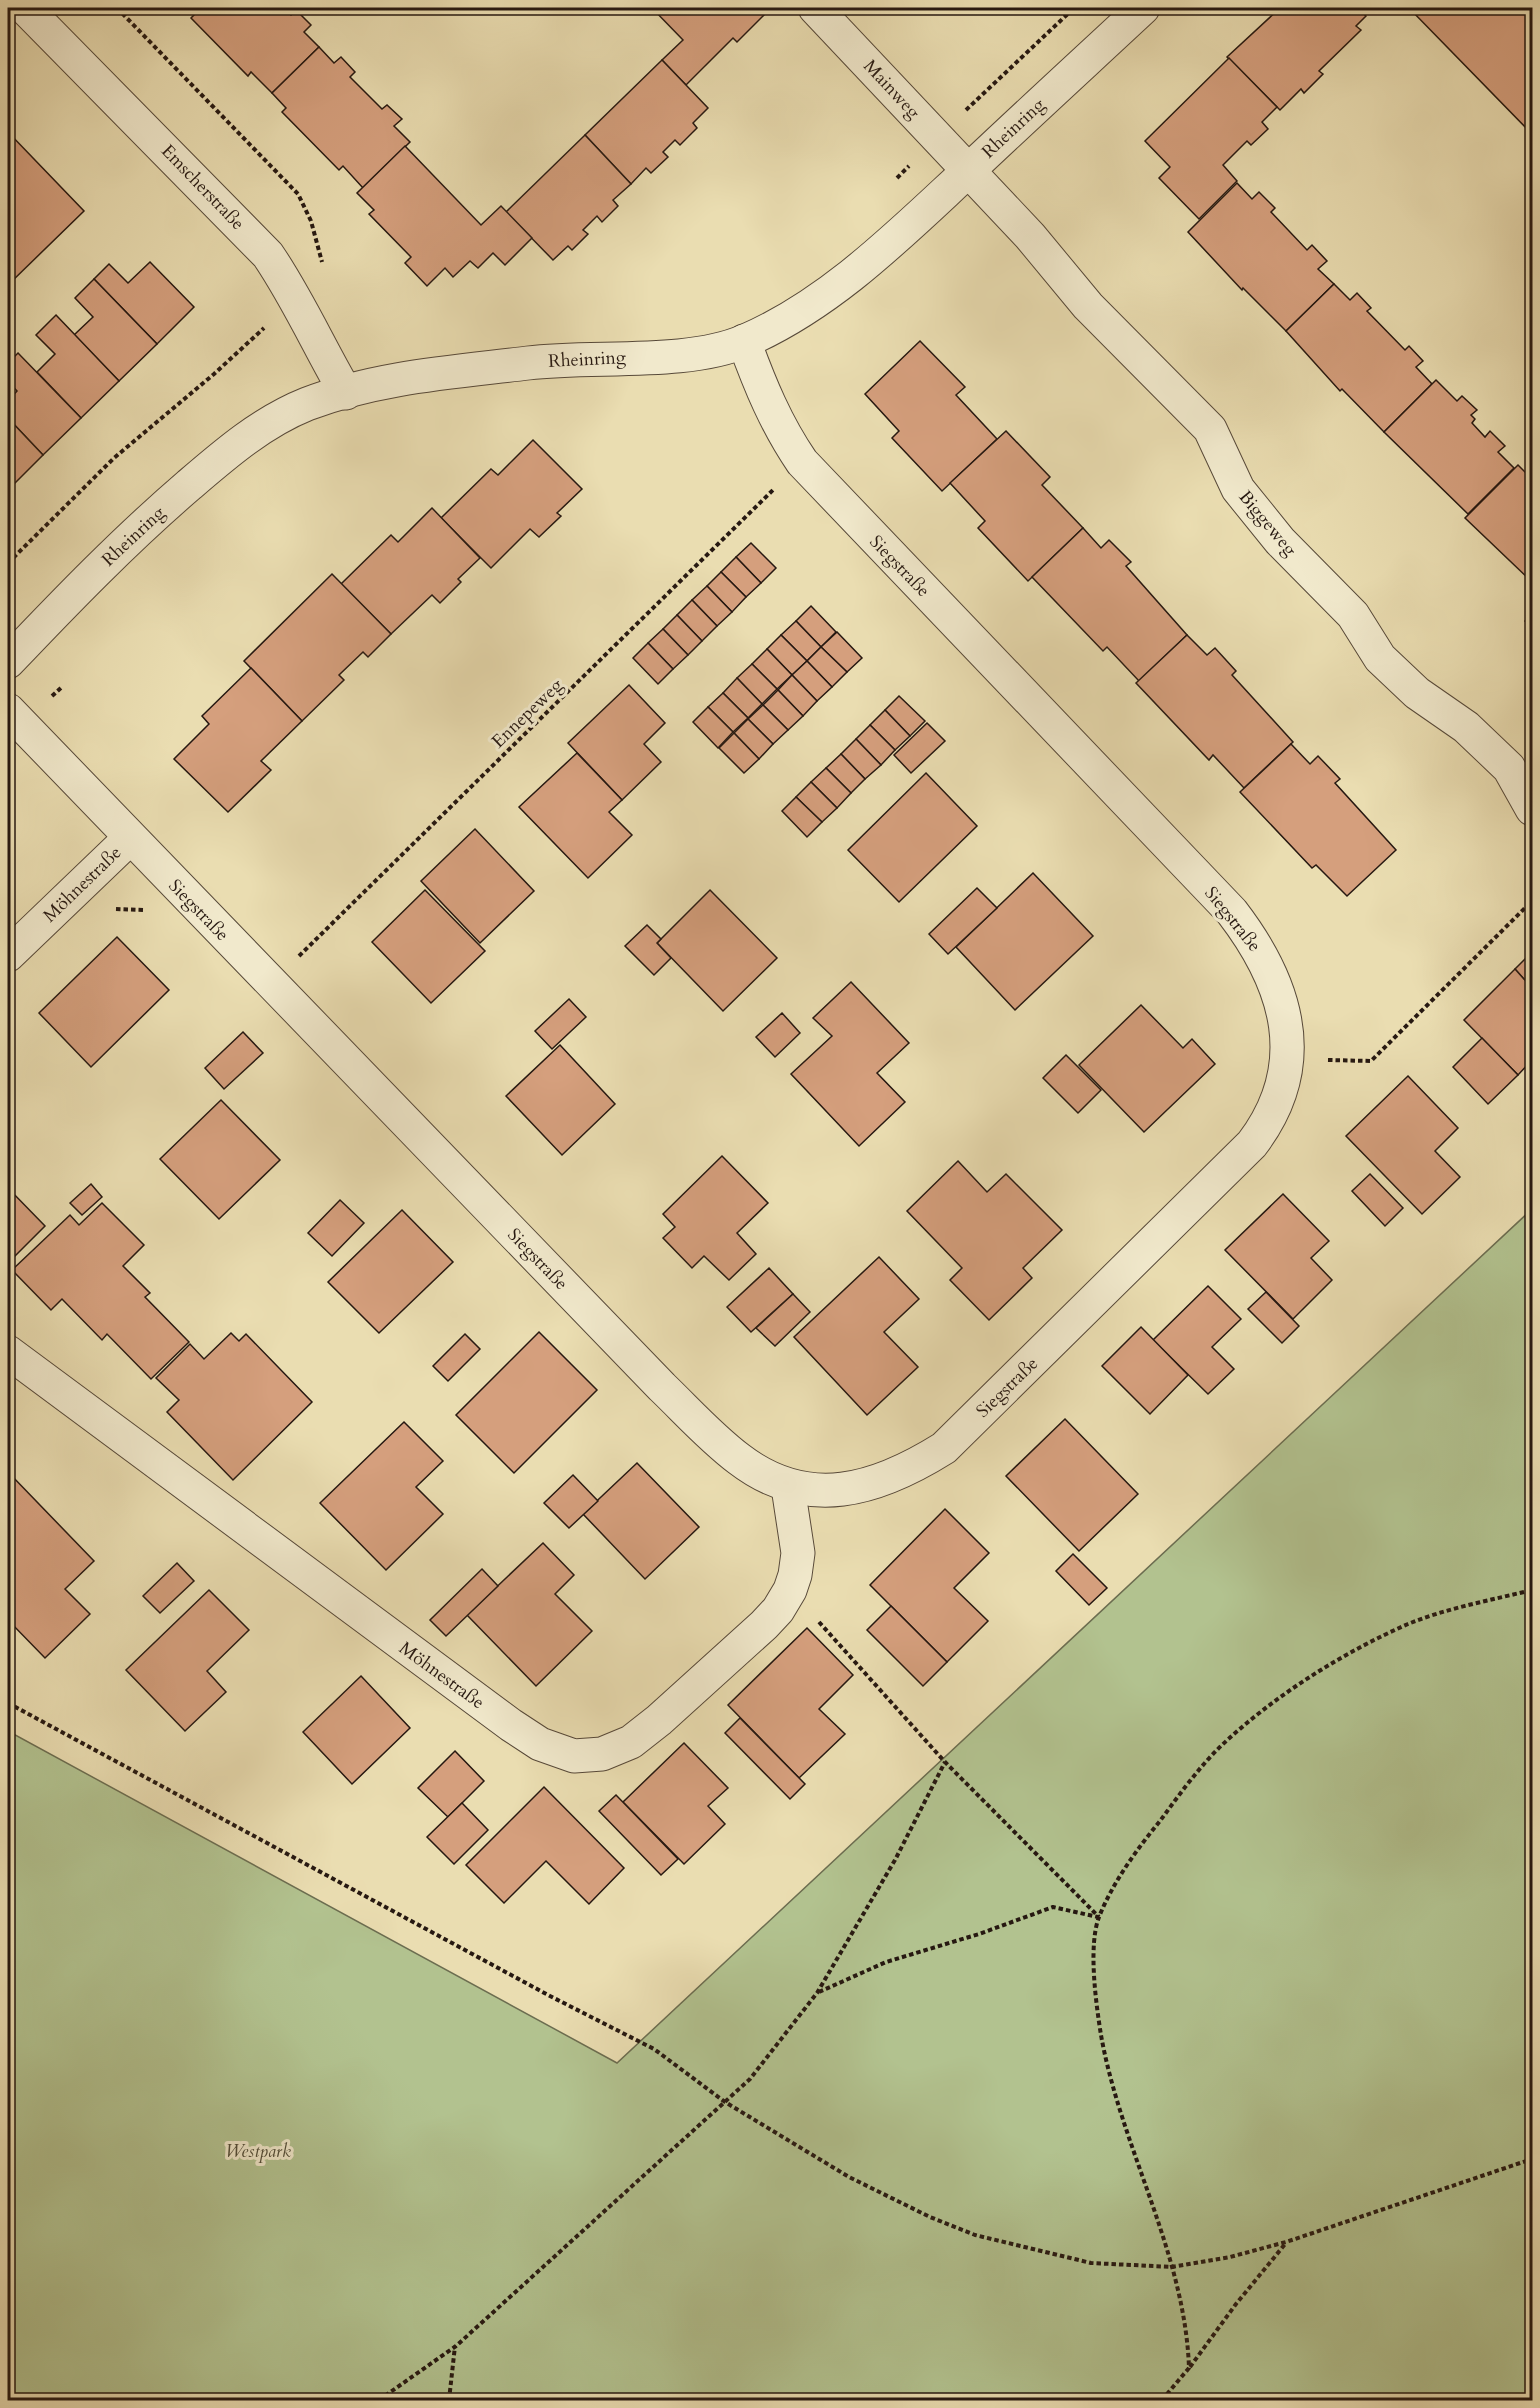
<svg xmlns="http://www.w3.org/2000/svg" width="1540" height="2408" font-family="Cardo,serif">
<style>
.green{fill:#b2c28f;stroke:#6c6d50;stroke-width:1.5}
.building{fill:#d59f7d;stroke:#261811;stroke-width:1.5}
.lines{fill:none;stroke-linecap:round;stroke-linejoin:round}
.minor-casing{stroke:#574939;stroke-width:35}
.path{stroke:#261811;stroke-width:4;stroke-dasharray:4.5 3;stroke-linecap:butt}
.minor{stroke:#f1e9cc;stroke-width:33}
.labels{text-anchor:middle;stroke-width:6;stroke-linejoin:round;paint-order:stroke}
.street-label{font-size:18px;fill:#261811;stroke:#f1e9cc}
.park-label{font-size:18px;font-style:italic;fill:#504b37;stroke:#f1e9cc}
</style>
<rect width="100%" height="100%" fill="#eaddb1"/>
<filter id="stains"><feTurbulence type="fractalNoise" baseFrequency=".00333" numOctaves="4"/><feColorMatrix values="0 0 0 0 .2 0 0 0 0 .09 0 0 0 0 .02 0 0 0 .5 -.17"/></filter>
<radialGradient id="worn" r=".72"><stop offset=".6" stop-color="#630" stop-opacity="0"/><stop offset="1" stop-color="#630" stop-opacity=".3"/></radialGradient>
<polygon class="green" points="1532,1209 1532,2400 8,2400 8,1731 617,2063"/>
<g class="building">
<polygon points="189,8 283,8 291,15 296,10 311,25 304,32 319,47 272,93 251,72 248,76 191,18 195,14"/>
<polygon points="652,8 756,8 764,15 737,42 733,38 686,85 662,60 683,40"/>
<polygon points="1280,8 1357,8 1366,16 1356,26 1361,30 1319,71 1323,74 1304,93 1301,89 1280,110 1227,57"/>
<polygon points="1409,8 1532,8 1532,134"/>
<polygon points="319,47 334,63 341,57 355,72 350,77 382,109 387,105 402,119 394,126 410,142 363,188 343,166 339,170 282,112 286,108 272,93"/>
<polygon points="1229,58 1277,107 1262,122 1268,129 1251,145 1247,141 1223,165 1237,181 1199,219 1159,178 1170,167 1145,141"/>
<polygon points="662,60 708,108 693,123 697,128 680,145 675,140 663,152 668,157 651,173 646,168 631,184 585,135"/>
<polygon points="8,132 84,211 8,285"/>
<polygon points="585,135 631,184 613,200 618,206 602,222 597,216 583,230 588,234 572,250 568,246 553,260 506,212"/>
<polygon points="405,146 481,225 501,206 532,238 505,265 493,253 478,268 470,261 453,277 445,268 427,286 405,263 411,257 369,214 374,210 357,193"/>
<polygon points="1237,183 1252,199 1259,192 1275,208 1271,212 1307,250 1312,245 1327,261 1318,269 1334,284 1286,331 1243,288 1242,290 1188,232"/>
<polygon points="150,262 194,307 157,344 94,279 109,264 128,283"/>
<polygon points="94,279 157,344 119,381 74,335 93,317 75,298"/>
<polygon points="1334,284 1350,300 1357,293 1371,308 1367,311 1405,350 1409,346 1423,361 1416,367 1432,384 1384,432 1342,389 1340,391 1286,331"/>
<polygon points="56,315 119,381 81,418 37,372 55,354 36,335"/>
<polygon points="920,341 965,387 956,395 997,439 942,491 892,438 899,431 865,394"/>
<polygon points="18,353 81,418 43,455 8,418 8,401 17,391 8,381 8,363"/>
<polygon points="1436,380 1457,401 1462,396 1477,410 1471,415 1475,419 1472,423 1485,437 1490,431 1505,446 1498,452 1514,468 1468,514 1384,432"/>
<polygon points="8,418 43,455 8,490"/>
<polygon points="1006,431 1050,477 1042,485 1083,528 1028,581 978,528 985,521 950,483"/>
<polygon points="533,440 582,489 557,513 561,516 539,537 530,529 491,568 441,518 491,469 498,475"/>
<polygon points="1518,465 1532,479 1532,582 1465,518"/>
<polygon points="432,508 480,558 458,579 461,582 440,603 432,595 391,634 341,584 391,535 398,542"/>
<polygon points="1083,528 1101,548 1109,540 1131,562 1126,566 1187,635 1139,681 1107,647 1103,651 1032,577"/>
<polygon points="751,543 776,568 761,583 736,557"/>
<polygon points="736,557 761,583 746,597 721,572"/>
<polygon points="721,572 746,597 732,612 707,586"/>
<polygon points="332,574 391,634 368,657 363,652 339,675 344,680 302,721 244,661"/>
<polygon points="707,586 732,612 717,626 692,600"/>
<polygon points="692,600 717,626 702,641 677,615"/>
<polygon points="811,606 836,632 821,647 796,621"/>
<polygon points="1532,614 1532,629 1525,621"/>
<polygon points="677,615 702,641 688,655 663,629"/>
<polygon points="796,621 821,647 807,661 781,635"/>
<polygon points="663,629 688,655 673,669 648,643"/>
<polygon points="837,632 862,658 847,672 821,647"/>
<polygon points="781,635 807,661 792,675 767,649"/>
<polygon points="1187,635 1207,655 1215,648 1236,671 1232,675 1293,742 1244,788 1213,755 1209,760 1136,683"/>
<polygon points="648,643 673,669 658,684 633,658"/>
<polygon points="821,647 847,672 832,687 807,661"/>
<polygon points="767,649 792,675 777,689 752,664"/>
<polygon points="807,661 832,687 817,701 792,675"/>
<polygon points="752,664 777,689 762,704 737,678"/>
<polygon points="251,668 302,721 261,761 271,770 228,812 174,759 209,724 202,716"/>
<polygon points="792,675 817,701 803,716 778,690"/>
<polygon points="737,678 762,704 748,718 723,693"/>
<polygon points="629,685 665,723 644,744 661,762 622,800 568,743"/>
<polygon points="778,690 803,716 788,730 763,705"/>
<polygon points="723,693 748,718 733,732 708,707"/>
<polygon points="899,696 925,721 910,736 885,710"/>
<polygon points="763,705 788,730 773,744 748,719"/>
<polygon points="708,707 733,732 718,748 693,722"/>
<polygon points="885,710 910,736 895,750 870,725"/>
<polygon points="748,719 773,744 759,759 734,733"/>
<polygon points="927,723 945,741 911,773 894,755"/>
<polygon points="870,725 895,750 881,765 856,739"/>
<polygon points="734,733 759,759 744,773 719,748"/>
<polygon points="856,739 881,765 865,779 841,754"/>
<polygon points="1291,744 1310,764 1318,756 1340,779 1335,783 1396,850 1347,896 1316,865 1312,868 1240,792"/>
<polygon points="577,753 622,800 609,812 632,835 588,878 519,807"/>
<polygon points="841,754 865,779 851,793 826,768"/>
<polygon points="826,768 851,793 837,808 811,782"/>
<polygon points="926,773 977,826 899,902 848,850"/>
<polygon points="811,782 837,808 822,822 796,797"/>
<polygon points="796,797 822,822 807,837 782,811"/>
<polygon points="475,829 534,891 480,943 421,881"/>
<polygon points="1033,873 1093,936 1015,1010 956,947"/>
<polygon points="977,888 997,908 948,954 929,934"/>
<polygon points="425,890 485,951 431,1003 372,942"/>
<polygon points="710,890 777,958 723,1011 657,943"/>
<polygon points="647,925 661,939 657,943 671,958 654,975 625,946"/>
<polygon points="117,937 169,990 91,1067 39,1013"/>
<polygon points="1532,952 1532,988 1515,969"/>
<polygon points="1515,969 1532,988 1532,1060 1518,1075 1464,1020"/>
<polygon points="851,982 909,1043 877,1073 905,1102 859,1146 791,1074 832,1036 813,1018"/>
<polygon points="569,999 586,1017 552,1049 535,1031"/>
<polygon points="1141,1005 1183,1048 1192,1039 1215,1064 1144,1132 1079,1065"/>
<polygon points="782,1013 800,1033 775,1057 756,1037"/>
<polygon points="243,1032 263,1053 224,1089 205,1068"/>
<polygon points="1482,1038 1518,1075 1488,1104 1453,1067"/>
<polygon points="560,1045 615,1104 562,1155 506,1096"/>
<polygon points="1066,1055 1101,1090 1078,1113 1043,1078"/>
<polygon points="1408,1076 1458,1128 1435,1151 1460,1177 1422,1214 1346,1136"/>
<polygon points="221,1100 280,1160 219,1219 160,1159"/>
<polygon points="722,1156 768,1203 737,1233 756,1254 729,1280 704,1256 692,1268 663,1238 675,1227 663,1214"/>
<polygon points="958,1161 987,1192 1006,1174 1062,1230 1023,1268 1032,1278 989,1320 950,1280 962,1268 907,1211"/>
<polygon points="1370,1174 1403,1208 1385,1226 1352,1191"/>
<polygon points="91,1184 102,1197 82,1215 70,1203"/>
<polygon points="8,1188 45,1226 8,1263"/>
<polygon points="1283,1194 1329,1241 1311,1258 1332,1280 1293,1319 1225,1250"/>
<polygon points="340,1200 364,1223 332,1256 308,1233"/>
<polygon points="102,1203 144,1245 123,1266 150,1293 145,1297 189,1342 151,1379 107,1334 102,1340 62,1299 51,1310 12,1270 70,1215 79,1225"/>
<polygon points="402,1210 453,1262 379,1333 328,1282"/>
<polygon points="879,1257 919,1299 884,1332 918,1367 867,1415 794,1337"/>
<polygon points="769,1268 793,1294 751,1332 727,1307"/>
<polygon points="1208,1286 1241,1319 1212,1347 1234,1369 1208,1394 1153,1340"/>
<polygon points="1266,1292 1299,1326 1282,1343 1248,1309"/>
<polygon points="793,1294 810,1312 775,1346 756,1328"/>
<polygon points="1141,1327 1188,1375 1150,1414 1102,1366"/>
<polygon points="539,1332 597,1390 514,1473 456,1415"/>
<polygon points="231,1333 239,1341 246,1334 312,1402 233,1480 167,1412 179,1400 156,1378 190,1344 204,1359"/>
<polygon points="465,1334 480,1349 448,1381 433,1366"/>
<polygon points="1065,1419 1138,1494 1079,1551 1006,1476"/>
<polygon points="404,1422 443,1461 416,1487 443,1514 386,1570 320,1503"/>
<polygon points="637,1463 699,1527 645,1579 583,1514"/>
<polygon points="10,1474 94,1561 65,1589 90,1614 45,1658 10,1622 8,1624 8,1476"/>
<polygon points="573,1475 598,1501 569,1528 544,1503"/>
<polygon points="945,1509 989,1553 954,1588 988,1621 947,1662 870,1585"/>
<polygon points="543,1543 574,1575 555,1594 592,1631 536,1686 467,1615"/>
<polygon points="1073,1554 1107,1588 1089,1605 1056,1571"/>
<polygon points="177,1563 194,1581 160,1613 143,1596"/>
<polygon points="482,1569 498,1586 446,1636 430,1620"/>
<polygon points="209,1590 249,1630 207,1671 226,1692 185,1731 126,1670"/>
<polygon points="891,1606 947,1662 923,1686 867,1630"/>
<polygon points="807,1628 853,1675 819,1709 845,1734 799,1778 728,1705"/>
<polygon points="361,1676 410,1728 352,1784 303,1732"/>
<polygon points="740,1718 805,1784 790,1799 725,1733"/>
<polygon points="684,1743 728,1788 708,1806 725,1824 684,1864 623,1802"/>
<polygon points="455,1751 484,1781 448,1817 418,1788"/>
<polygon points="544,1787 624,1868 589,1904 546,1861 504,1903 466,1865"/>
<polygon points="616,1795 678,1859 661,1875 599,1811"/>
<polygon points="462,1803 488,1830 454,1864 427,1837"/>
</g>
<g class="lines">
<defs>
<g id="minor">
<path d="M25,8l243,247c30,44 51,92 78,138"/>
<polyline points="815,8 1030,236 1088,306 1210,429 1238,489 1280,541 1353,615 1380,658 1417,693 1466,727 1509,768 1532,809"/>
<path d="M8,662c58,-61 117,-122 181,-177 36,-31 73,-63 118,-81 70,-27 147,-32 221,-41 66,-8 159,3 217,-22 86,-37 156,-108 223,-170 58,-55 117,-109 175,-163"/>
<path d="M8,710l654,677c25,24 49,51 77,72 69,53 138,31 205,-11l308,-304c60,-79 36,-159 -20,-232l-430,-450c-26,-38 -42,-77 -58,-121"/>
<polyline points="8,955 130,838"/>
<polyline points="8,1352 511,1725 540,1744 574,1756 602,1754 631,1742 659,1720 764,1625 778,1610 790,1590 795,1575 798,1553 788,1487"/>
</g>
</defs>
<use href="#minor" class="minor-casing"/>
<g class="path">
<polyline points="117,8 298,194 311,221 322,262"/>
<polyline points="966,110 1074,8"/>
<polyline points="897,178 909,166"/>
<polyline points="8,563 114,458 214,374 264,328"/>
<polyline points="52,696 63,686"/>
<polyline points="116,909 144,910"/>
<polyline points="299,956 773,490"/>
<polyline points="1328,1060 1371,1061 1532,901"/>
<polyline points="819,1622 945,1762 1099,1917"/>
<polyline points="8,1703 550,1996 654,2049 725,2102 849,2177 930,2217 975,2235 1091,2263 1172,2267 1230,2257 1286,2242 1532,2159"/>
<polyline points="819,1992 886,1962 979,1934 1053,1907 1098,1917"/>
<polyline points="1190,2367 1236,2304 1286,2243"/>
<polyline points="379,2400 456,2346 750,2079 817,1993 895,1860 945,1762"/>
<polyline points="449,2400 455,2346"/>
<path d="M1162,2400l27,-32c-4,-115 -68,-220 -88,-333 -5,-31 -13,-89 -2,-118 14,-35 38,-68 61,-96 19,-26 39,-54 62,-76 52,-49 120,-92 186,-121 39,-16 84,-24 124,-34"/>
</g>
<use href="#minor" class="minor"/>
</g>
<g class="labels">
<g class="street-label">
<text transform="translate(892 89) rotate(47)" y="6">Mainweg</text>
<text transform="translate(1013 128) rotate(-43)" y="6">Rheinring</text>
<text transform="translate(203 187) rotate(46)" y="6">Emscherstraße</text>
<text transform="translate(587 359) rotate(-3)" y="6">Rheinring</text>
<text transform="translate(1268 523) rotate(50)" y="6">Biggeweg</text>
<text transform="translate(133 536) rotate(-43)" y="6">Rheinring</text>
<text transform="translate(900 566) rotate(46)" y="6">Siegstraße</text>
<text transform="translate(527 713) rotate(-44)" y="6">Ennepeweg</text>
<text transform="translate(82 884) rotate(-44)" y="6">Möhnestraße</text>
<text transform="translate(199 910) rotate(46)" y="6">Siegstraße</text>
<text transform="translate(1233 919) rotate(51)" y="6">Siegstraße</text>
<text transform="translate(538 1259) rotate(46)" y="6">Siegstraße</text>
<text transform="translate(1007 1387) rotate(-44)" y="6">Siegstraße</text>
<text transform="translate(442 1675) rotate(36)" y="6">Möhnestraße</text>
</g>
<g class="park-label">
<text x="258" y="2157">Westpark</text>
</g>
</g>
<rect width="1540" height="2408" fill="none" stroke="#eaddb1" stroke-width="30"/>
<rect x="9" y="9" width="1522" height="2390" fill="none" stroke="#261811" stroke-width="3"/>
<rect x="15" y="15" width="1510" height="2378" fill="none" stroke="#261811" stroke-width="1.5"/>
<rect width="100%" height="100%" filter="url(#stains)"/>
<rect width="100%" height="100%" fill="url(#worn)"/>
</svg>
